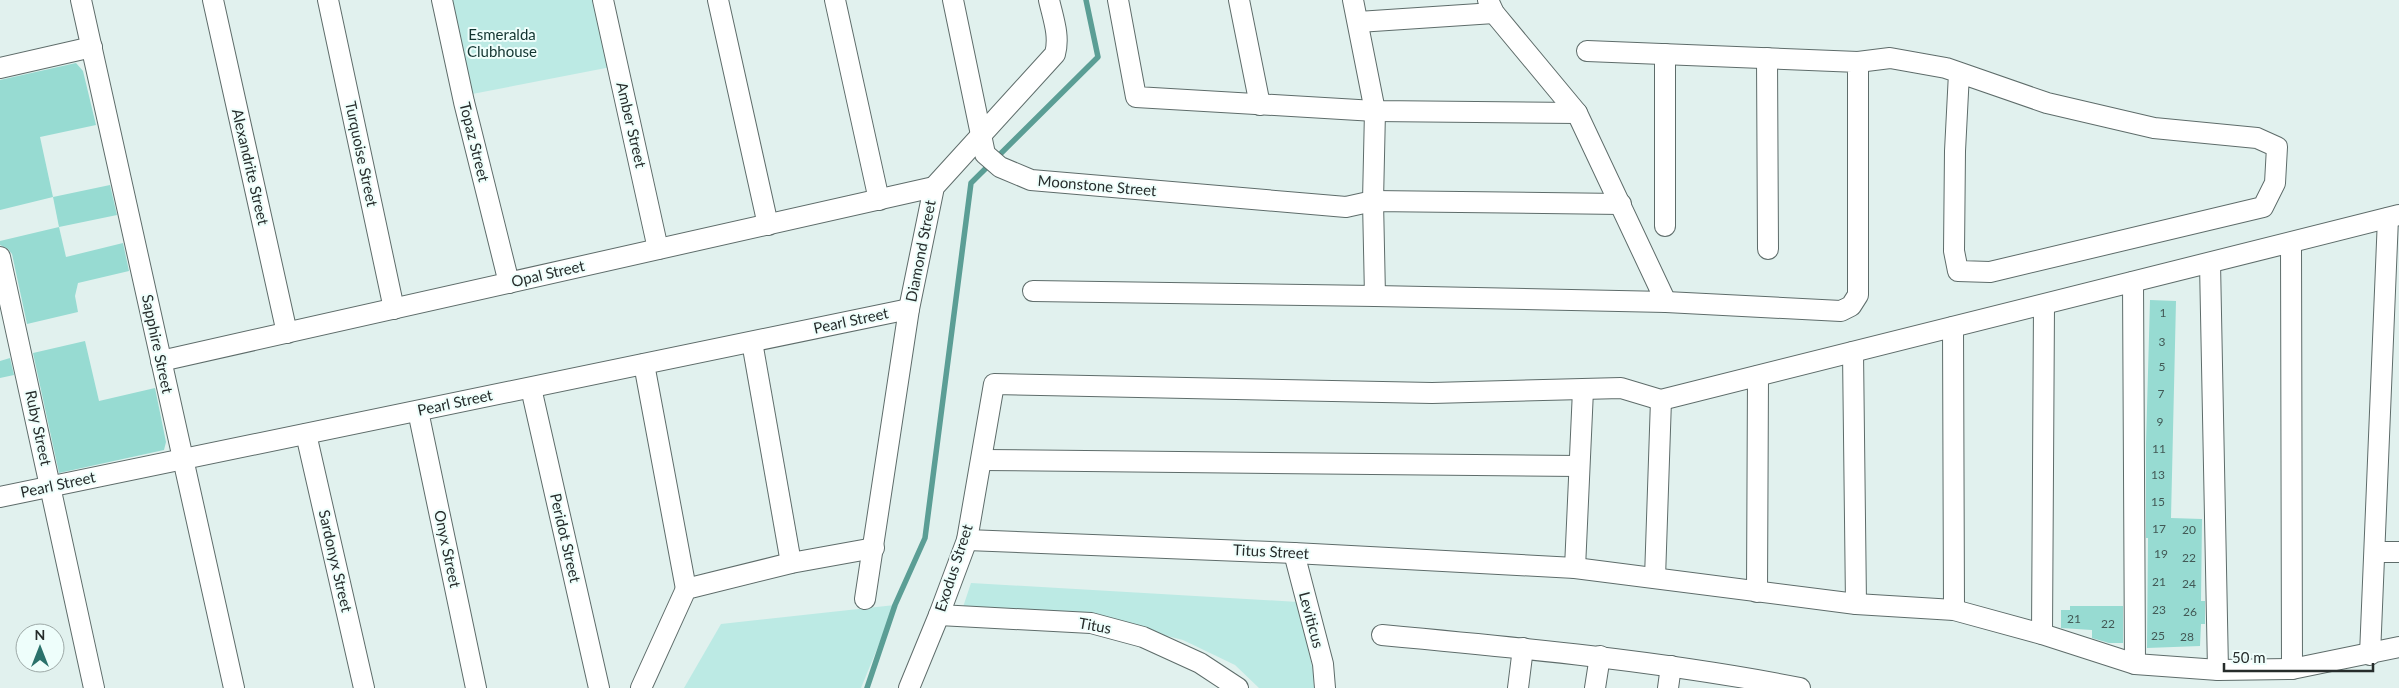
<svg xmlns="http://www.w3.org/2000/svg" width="2399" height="688" font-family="Lato,sans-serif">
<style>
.green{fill:#bceae4}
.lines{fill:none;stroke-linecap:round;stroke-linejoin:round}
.stream{stroke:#5b9e95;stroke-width:5.5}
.building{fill:#97dbd2}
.street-casing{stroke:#5e6c6a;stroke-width:22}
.street{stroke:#fff;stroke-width:20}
.labels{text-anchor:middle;stroke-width:4;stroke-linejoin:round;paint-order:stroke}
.number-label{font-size:12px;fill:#425855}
.park-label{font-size:15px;fill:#123430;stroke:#eefefb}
.street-label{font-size:15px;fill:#262c2b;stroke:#eefefb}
</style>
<rect width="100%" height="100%" fill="#e1f1ee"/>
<g class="green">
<polygon points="446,0 596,0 611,67 467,95"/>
<polygon points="971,583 1298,602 1313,671 1314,688 1259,688 1235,665 1183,640 1092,617 963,607"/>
<polygon points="895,605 861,688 684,688 721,624"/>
</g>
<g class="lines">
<polyline class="stream" points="867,688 895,605 925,538 971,183 1098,57 1086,0"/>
</g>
<g class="building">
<polygon points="76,63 83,71 96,125 40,137 53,197 0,210 0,80"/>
<polygon points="110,185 117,215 59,227 53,197"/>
<polygon points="59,227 66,257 123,243 129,271 78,283 75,296 78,312 27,324 12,254 8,249 0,245 0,241"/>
<polygon points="2150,300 2176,301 2171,518 2202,519 2201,601 2205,601 2205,624 2201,624 2200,646 2147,648 2148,538 2146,538 2146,444"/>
<polygon points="85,341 99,401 155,388 166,442 164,450 59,473 33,353"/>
<polygon points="10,358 14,375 0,378 0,361"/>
<polygon points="2070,606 2123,606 2123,643 2109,643 2092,638 2092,630 2061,628 2061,610 2070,610"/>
</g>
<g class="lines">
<defs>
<g id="street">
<polyline points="81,0 234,688"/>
<polyline points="213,0 287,333"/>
<polyline points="328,0 394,309"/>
<polyline points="442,0 464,102 509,283"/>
<polyline points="603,0 658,249"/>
<polyline points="718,0 768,225"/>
<polyline points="835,0 879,200"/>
<polyline points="953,0 985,154 1000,167 1031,180 1346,207 1373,201 1375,111 1353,0"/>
<polyline points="1118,0 1136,97 1375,111 1577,113"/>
<polyline points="1239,0 1260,105"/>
<polyline points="1358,22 1494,13"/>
<polyline points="1587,51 1858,62 1858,295 1851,306 1841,311 1666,302"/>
<polyline points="1665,54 1665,226"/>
<polyline points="1767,58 1768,249"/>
<polyline points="1858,62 1890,58 1946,68 2047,103 2154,128 2257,138 2277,147 2275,183 2263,207 1990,272 1958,271 1954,251 1955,151 1959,73"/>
<polyline points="0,68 92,47"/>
<polyline points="2291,243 2292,669"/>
<polyline points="0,257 94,688"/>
<polyline points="2210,263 2218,670"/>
<polyline points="2133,282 2135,664"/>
<polyline points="1033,291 1375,296 1373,201 1621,204"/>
<polyline points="1375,296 1666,302 1577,113 1494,13 1488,0"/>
<polyline points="1953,327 1954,610"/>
<polyline points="752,342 791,563"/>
<polyline points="1853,352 1856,604"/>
<polyline points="161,361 934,187"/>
<polyline points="644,364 686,589"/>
<polyline points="531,388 599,688"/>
<polyline points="418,411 476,688"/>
<polyline points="306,434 364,688"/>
<polyline points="982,460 1579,466"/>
<polyline points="0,497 909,309"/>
<polyline points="967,540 1294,553 1575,568 1856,604 1954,610 2042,634 2135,664 2218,670 2292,669 2399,647"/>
<polyline points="2375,552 2399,552"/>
<polyline points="1294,553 1323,664 1325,688"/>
<polyline points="1575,568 1583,390"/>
<polyline points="1655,578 1661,400"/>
<polyline points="1757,592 1758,376"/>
<path d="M865,599l44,-290 25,-122 121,-133c5,-18 -2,-36 -6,-54"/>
<polyline points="939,615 1091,623 1143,637 1200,663 1238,688"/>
<polyline points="2042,634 2044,305"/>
<path d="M1382,635c140,13 280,26 418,53"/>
<polyline points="2370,655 2388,218"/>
<polyline points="641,688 686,589 791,563 874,548"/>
<polyline points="909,688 939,615 967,540 994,384 1432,393 1621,388 1661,400 2399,215"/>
<polyline points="1518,688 1523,648"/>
<polyline points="1595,688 1600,656"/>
<polyline points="1668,688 1671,666"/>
</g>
</defs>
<use href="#street" class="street-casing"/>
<use href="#street" class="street"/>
</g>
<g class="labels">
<g class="number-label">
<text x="2163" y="317">1</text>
<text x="2162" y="346">3</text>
<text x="2162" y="371">5</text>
<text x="2161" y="398">7</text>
<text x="2160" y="426">9</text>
<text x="2159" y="453">11</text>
<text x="2158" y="479">13</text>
<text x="2158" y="506">15</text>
<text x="2159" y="533">17</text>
<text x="2189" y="534">20</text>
<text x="2161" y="558">19</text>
<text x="2189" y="562">22</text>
<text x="2159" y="586">21</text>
<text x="2189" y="588">24</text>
<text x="2159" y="614">23</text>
<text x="2190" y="616">26</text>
<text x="2074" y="623">21</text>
<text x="2108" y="628">22</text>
<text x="2158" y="640">25</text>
<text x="2187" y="641">28</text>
</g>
<g class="park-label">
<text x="502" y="40">Esmeralda<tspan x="502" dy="17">Clubhouse</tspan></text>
</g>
<g class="street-label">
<text transform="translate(631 125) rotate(77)" y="5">Amber Street</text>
<text transform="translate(474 142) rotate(76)" y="5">Topaz Street</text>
<text transform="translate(361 154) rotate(78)" y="5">Turquoise Street</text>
<text transform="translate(250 167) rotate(77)" y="5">Alexandrite Street</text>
<text transform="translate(1097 186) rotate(5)" y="5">Moonstone Street</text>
<text transform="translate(921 251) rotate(-79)" y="5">Diamond Street</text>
<text transform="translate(548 274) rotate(-13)" y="5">Opal Street</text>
<text transform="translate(851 321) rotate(-12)" y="5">Pearl Street</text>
<text transform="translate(157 344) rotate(78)" y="5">Sapphire Street</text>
<text transform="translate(455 403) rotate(-12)" y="5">Pearl Street</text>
<text transform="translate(38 428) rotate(78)" y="5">Ruby Street</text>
<text transform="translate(58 485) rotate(-12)" y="5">Pearl Street</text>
<text transform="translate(565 538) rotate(77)" y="5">Peridot Street</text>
<text transform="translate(447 549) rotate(78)" y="5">Onyx Street</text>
<text transform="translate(1271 552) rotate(3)" y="5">Titus Street</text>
<text transform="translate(335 561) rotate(77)" y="5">Sardonyx Street</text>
<text transform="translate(954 568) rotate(-72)" y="5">Exodus Street</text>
<text transform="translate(1311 620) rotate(75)" y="5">Leviticus</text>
<text transform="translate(1095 626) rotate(10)" y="5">Titus</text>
</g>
</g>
<g transform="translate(40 648)"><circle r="24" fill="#eefefb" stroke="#9eaaa8"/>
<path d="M0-4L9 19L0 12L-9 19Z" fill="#2a726b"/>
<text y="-8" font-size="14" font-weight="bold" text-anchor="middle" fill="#262c2b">N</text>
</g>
<path d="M2224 663v8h149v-8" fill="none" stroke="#262c2b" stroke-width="2.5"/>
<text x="2232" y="663" font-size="15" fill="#262c2b" stroke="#eefefb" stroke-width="4" paint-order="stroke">50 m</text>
</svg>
